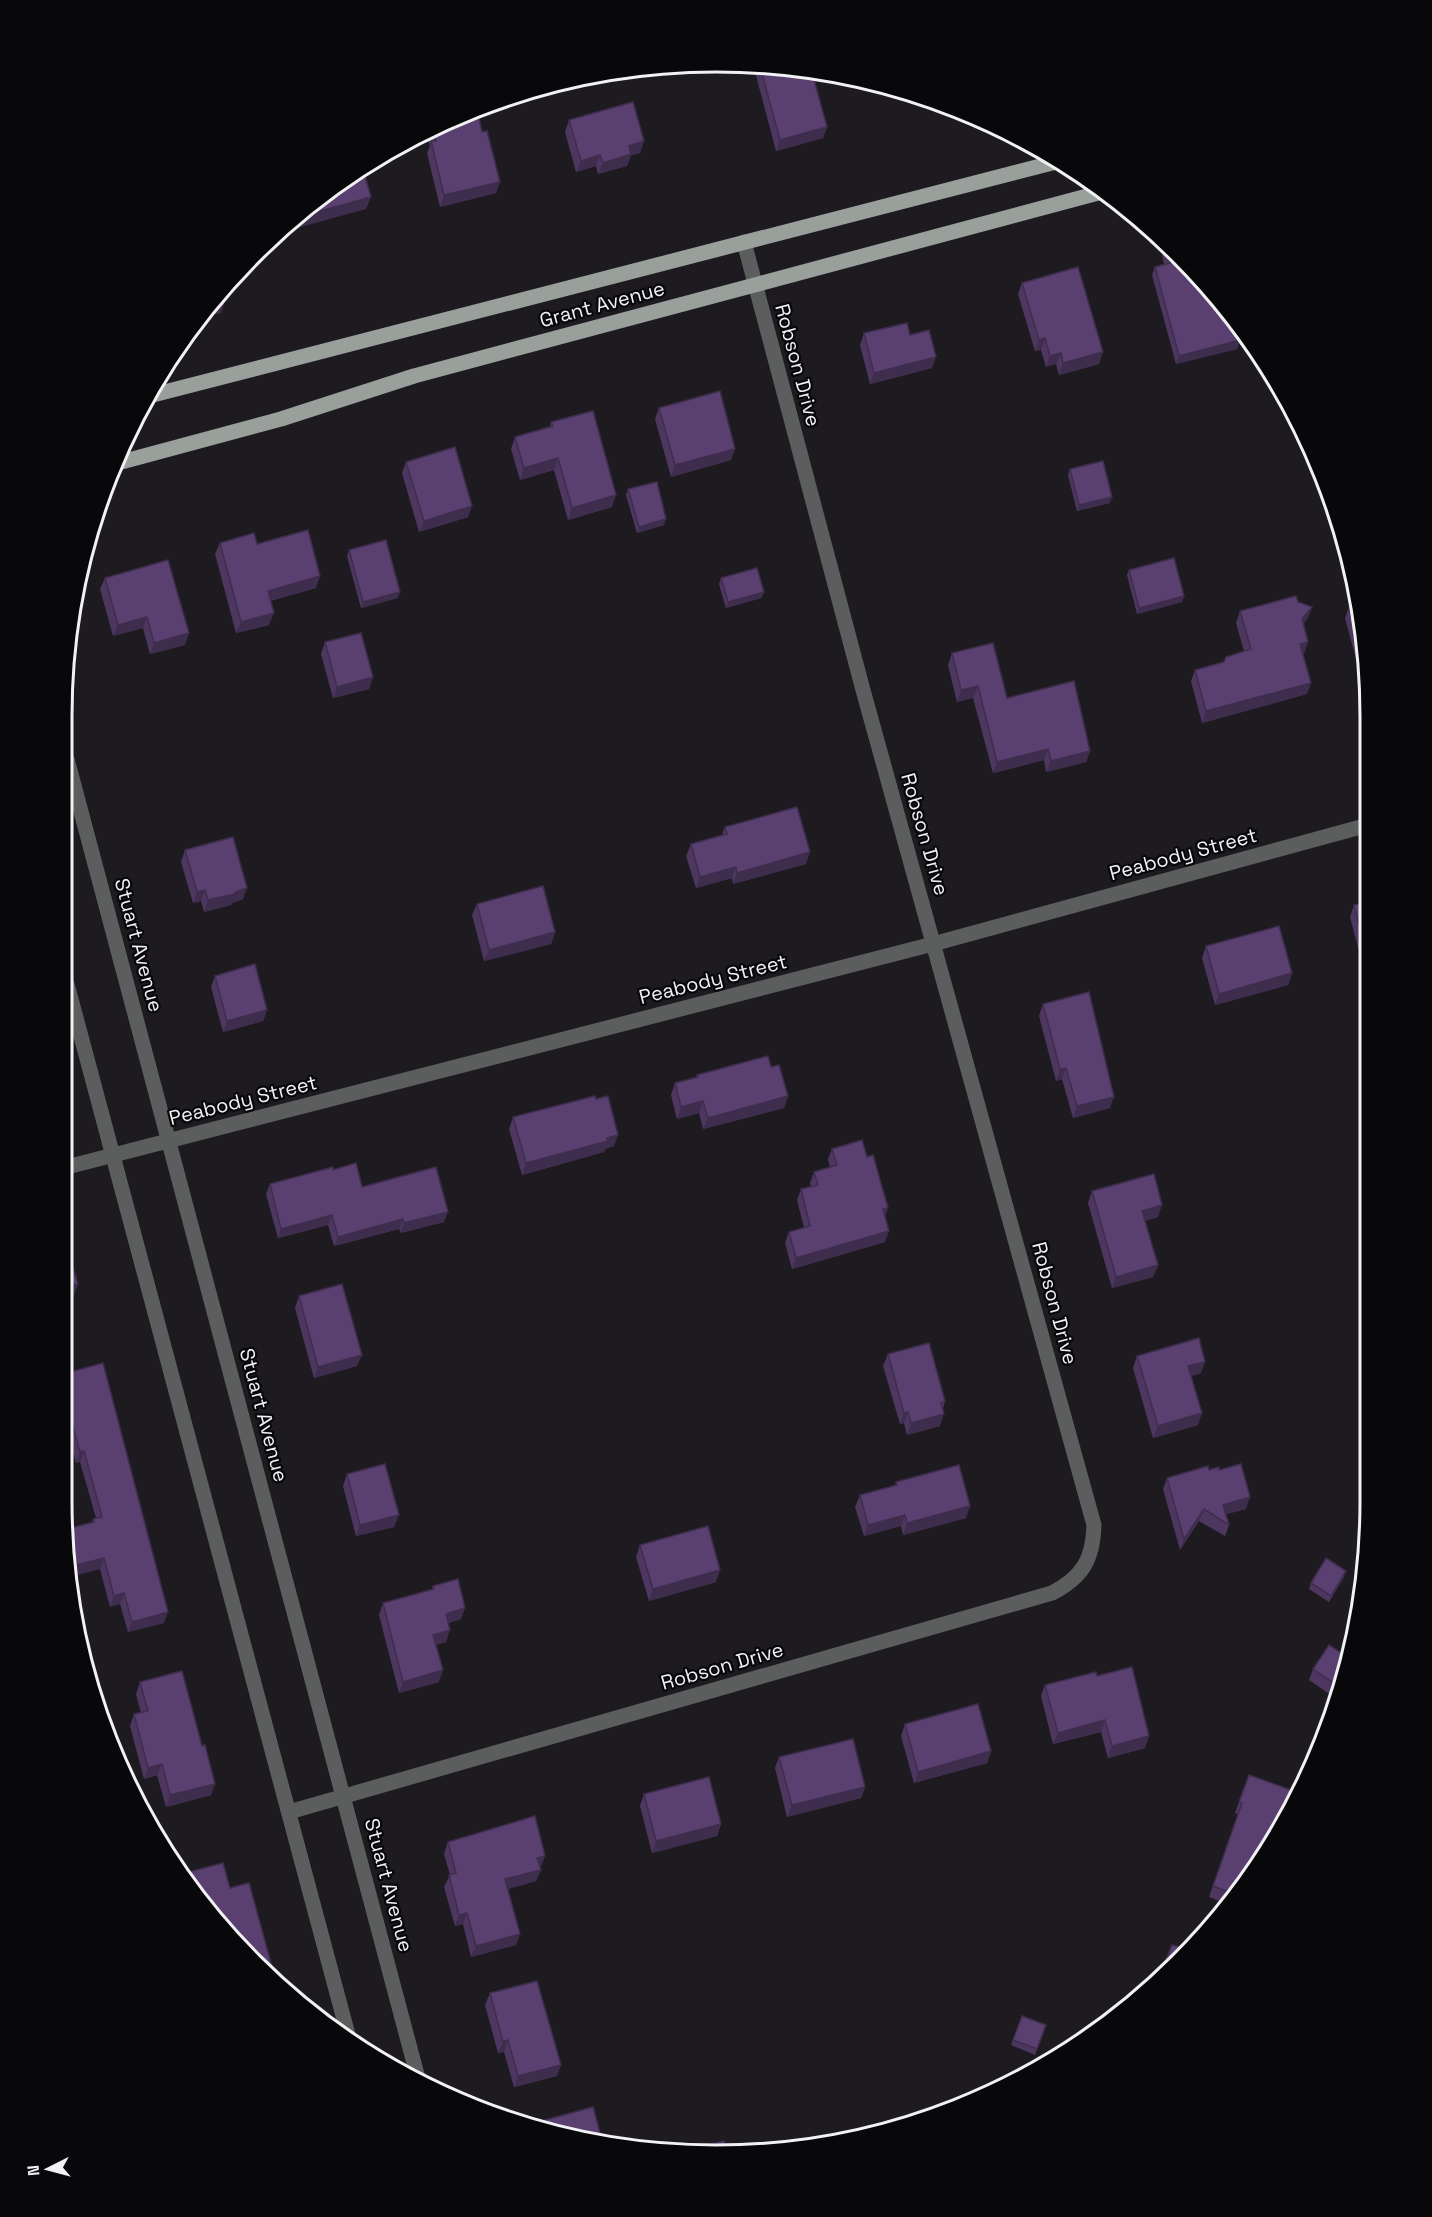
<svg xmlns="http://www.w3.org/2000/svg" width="1432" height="2217" font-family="'Space Grotesk',sans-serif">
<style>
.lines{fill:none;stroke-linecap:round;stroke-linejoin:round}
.minor{stroke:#5b5e5c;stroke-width:15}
.primary{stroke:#99a09c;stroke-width:15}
.wall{fill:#4d3760}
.shaded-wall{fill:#3f2d4e}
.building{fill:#5a4070;stroke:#3f2d4e;stroke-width:1.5}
.labels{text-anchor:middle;stroke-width:4.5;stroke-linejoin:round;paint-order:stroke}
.street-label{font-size:20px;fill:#f2f1f4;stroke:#080709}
.rim{fill:none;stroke:#f2f1f4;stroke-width:3}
</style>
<rect width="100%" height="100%" fill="#1e1b20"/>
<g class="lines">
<g class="minor">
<polyline points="67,759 419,2082"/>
<polyline points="67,984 350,2042"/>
<polyline points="67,1167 933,944 1368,825"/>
<path d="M289,1812l763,-219c31,-16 41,-34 42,-68l-231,-835 -119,-448"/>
</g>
<g class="primary">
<polyline points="149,396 1060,161"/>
<polyline points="114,464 281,419 414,376 1102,192"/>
</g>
</g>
<g class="wall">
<polygon points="738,65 801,67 814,78 827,127 823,138 776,151 754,68 739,72"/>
<polygon points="477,110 496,193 440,207 427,153 430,146 426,129"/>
<polygon points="569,120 640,153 631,155 627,166 598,174 596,166 576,172 565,132"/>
<polygon points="1165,246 1240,340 1237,349 1176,364 1152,275 1155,267 1164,264 1162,255"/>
<polygon points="1022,283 1099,364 1059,375 1056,364 1046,367 1041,350 1035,351 1018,294"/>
<polygon points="864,333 910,335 932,368 870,384 860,345"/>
<polygon points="659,408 731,460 671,477 655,419"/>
<polygon points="551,422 612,507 568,520 554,470 520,480 511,449 515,437 550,427"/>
<polygon points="406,462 468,517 419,532 402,473"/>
<polygon points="1070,469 1110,503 1077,511 1068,475"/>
<polygon points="628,489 664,525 637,533 626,495"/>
<polygon points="220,543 257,544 316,588 270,601 269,625 236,633 215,554"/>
<polygon points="349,550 398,598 361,608 347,556"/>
<polygon points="1129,570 1184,596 1182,602 1137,614 1127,575"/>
<polygon points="105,578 185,645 150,654 143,628 113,636 100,589"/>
<polygon points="721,578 764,592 761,598 726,608 719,584"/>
<polygon points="1298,602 1308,618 1303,624 1304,654 1303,654 1307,694 1202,723 1191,681 1195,670 1224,662 1244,651 1236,623 1240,611"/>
<polygon points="1349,607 1369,674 1369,707 1345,618"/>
<polygon points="325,642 373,677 369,689 333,698 321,654"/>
<polygon points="952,653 1007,698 1090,751 1086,762 1046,772 1044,760 993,773 973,698 957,702 948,665"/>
<polygon points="725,827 806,864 733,884 732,878 696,888 686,856 691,844 722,835"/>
<polygon points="185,850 243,899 232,903 231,905 204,912 201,901 193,903 181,862"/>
<polygon points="1368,902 1368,961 1362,963 1350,917 1354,905"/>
<polygon points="477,904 555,932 551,944 484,961 472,915"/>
<polygon points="1206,946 1292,973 1288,985 1215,1005 1202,958"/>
<polygon points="215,976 267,1010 263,1021 223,1032 211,987"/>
<polygon points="1043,1004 1110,1108 1073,1118 1062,1079 1056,1081 1039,1016"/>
<polygon points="771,1067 788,1096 784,1108 703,1129 699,1113 677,1119 671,1095 675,1083 696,1078 697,1075"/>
<polygon points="513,1117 614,1146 605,1149 604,1152 522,1175 509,1129"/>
<polygon points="832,1149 867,1157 888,1208 885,1216 885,1242 792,1269 785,1243 789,1232 804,1228 797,1200 801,1189 811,1187 810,1183 814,1172 830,1167 828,1159"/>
<polygon points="333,1170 362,1187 444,1222 401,1233 399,1229 334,1246 328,1225 278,1238 266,1194 270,1184"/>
<polygon points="1092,1191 1158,1217 1145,1221 1158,1265 1153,1277 1112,1288 1088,1203"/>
<polygon points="299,1296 357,1366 314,1378 295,1308"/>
<polygon points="888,1354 945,1401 943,1409 940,1426 907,1435 904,1423 900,1424 883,1366"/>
<polygon points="1137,1356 1201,1373 1191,1376 1198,1425 1153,1438 1133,1368"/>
<polygon points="67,1373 164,1623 128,1632 120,1604 110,1607 100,1569 73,1576 70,1566 67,1567 67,1529 92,1522 93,1519 96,1518 80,1462 76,1463 67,1431"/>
<polygon points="1219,1470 1246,1509 1226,1514 1229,1525 1225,1536 1199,1521 1180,1550 1163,1489 1167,1478"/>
<polygon points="347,1474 394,1527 356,1536 343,1486"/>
<polygon points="896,1482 966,1518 903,1535 901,1526 864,1536 855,1507 860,1495 895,1486"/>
<polygon points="640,1545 716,1582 649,1601 636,1557"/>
<polygon points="1344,1577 1329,1602 1309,1589 1311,1583"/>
<polygon points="433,1586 461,1619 448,1623 446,1642 436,1645 439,1682 399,1693 379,1615 383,1603 432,1589"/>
<polygon points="1346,1656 1335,1698 1309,1680 1313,1669"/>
<polygon points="1097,1676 1145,1748 1108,1758 1101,1732 1053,1744 1041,1696 1045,1685"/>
<polygon points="140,1682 211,1795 166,1807 157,1775 144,1779 130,1726 134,1714 141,1713 136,1694"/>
<polygon points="905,1724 991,1751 987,1763 914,1783 901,1736"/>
<polygon points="779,1757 865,1787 861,1798 787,1817 775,1768"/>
<polygon points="1249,1775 1260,1864 1229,1905 1209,1897 1238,1814 1235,1813"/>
<polygon points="644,1794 721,1824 717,1836 652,1853 640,1806"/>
<polygon points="448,1842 541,1867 536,1881 508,1889 516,1945 471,1957 463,1924 455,1926 444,1887 450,1875 444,1854"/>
<polygon points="185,1873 230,1888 274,1974 271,1980 253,1964 183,1879"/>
<polygon points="490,1993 557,2076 514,2087 504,2052 498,2053 485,2005"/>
<polygon points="1022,2016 1046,2025 1035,2055 1011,2045"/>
</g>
<g class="shaded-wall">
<polygon points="742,65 754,66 754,68 739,72"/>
<polygon points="811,69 830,74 808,80"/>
<polygon points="827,127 823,138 776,151 780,140"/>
<polygon points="644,141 640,153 631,155 627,166 598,174 603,163 629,146"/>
<polygon points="600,155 596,166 576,172 581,161"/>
<polygon points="500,182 496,193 440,207 444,195"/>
<polygon points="371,197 366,209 279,233 295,218"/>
<polygon points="225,301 221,313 202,317 210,305"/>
<polygon points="1045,338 1041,350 1035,351 1039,340"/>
<polygon points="1240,340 1237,349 1176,364 1179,356"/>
<polygon points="1103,352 1099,364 1059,375 1063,363"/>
<polygon points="1061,353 1056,364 1046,367 1050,356"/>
<polygon points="936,357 932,368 870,384 874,373"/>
<polygon points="735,449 731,460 671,477 675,465"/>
<polygon points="558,458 554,470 520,480 524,468"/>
<polygon points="616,495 612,507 568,520 572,508"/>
<polygon points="1112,497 1110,503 1077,511 1079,505"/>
<polygon points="472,506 468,517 419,532 424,521"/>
<polygon points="666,519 664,525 637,533 639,527"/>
<polygon points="320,576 316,588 263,602 268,591"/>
<polygon points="400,592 398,598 361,608 363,602"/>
<polygon points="764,592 761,598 726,608 728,602"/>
<polygon points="1184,596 1182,602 1137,614 1139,608"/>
<polygon points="1312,607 1308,618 1298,631 1302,619"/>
<polygon points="274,613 269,625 236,633 241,622"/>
<polygon points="147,617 143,628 113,636 118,625"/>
<polygon points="189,633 185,645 150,654 154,643"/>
<polygon points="1308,642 1304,654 1296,656 1300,644"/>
<polygon points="373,677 369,689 333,698 337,687"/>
<polygon points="1311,683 1307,694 1202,723 1206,711"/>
<polygon points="978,686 973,698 957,702 961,690"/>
<polygon points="1048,749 1044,760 993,773 997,762"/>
<polygon points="1090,751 1086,762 1046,772 1051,761"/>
<polygon points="810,852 806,864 733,884 737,873"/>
<polygon points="736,867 732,878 696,888 700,877"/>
<polygon points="247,888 243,899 232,903 231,905 204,912 208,900"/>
<polygon points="205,890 201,901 193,903 197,892"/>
<polygon points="555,932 551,944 484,961 489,950"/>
<polygon points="1368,951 1368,961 1362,963 1366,952"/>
<polygon points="1292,973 1288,985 1215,1005 1219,994"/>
<polygon points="267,1010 263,1021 223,1032 227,1021"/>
<polygon points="1066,1068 1062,1079 1056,1081 1060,1069"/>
<polygon points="788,1096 784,1108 703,1129 708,1118"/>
<polygon points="1114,1097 1110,1108 1073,1118 1077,1106"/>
<polygon points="703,1101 699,1113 677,1119 681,1107"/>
<polygon points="618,1135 614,1146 605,1149 604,1152 522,1175 526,1163"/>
<polygon points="1162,1205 1158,1217 1138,1223 1142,1211"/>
<polygon points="888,1208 884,1219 883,1209"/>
<polygon points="448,1212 444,1222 401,1233 404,1223"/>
<polygon points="332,1215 328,1225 278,1238 281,1229"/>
<polygon points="403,1219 399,1229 334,1246 338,1237"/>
<polygon points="889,1231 885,1242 792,1269 796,1258"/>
<polygon points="1158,1265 1153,1277 1112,1288 1116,1277"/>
<polygon points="78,1284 74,1295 67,1297 67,1287"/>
<polygon points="362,1355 357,1366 314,1378 318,1367"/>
<polygon points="1205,1362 1201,1373 1184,1378 1188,1366"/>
<polygon points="908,1412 904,1423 900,1424 904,1413"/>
<polygon points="1202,1413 1198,1425 1153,1438 1158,1426"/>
<polygon points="944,1414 940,1426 907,1435 911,1423"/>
<polygon points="84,1451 80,1462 76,1463 80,1452"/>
<polygon points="1250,1497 1246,1509 1219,1516 1223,1505"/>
<polygon points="970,1506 966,1518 903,1535 907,1523"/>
<polygon points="1204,1509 1199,1521 1180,1550 1184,1539"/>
<polygon points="399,1515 394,1527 356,1536 360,1525"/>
<polygon points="905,1515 901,1526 864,1536 868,1525"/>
<polygon points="74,1556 70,1566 67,1567 67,1558"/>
<polygon points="104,1558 100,1569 73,1576 77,1565"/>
<polygon points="720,1570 716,1582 649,1601 653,1589"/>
<polygon points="1346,1571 1344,1577 1329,1602 1331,1596"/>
<polygon points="124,1593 120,1604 110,1607 114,1596"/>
<polygon points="465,1608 461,1619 442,1625 446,1614"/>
<polygon points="168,1612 164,1623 128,1632 132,1622"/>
<polygon points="450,1630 446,1642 429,1647 433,1635"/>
<polygon points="443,1670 439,1682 399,1693 403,1682"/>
<polygon points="1105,1720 1101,1732 1053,1744 1058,1733"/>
<polygon points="1149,1736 1145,1748 1108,1758 1112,1746"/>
<polygon points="991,1751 987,1763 914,1783 918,1772"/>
<polygon points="162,1764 157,1775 144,1779 148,1768"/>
<polygon points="215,1784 211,1795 166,1807 170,1795"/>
<polygon points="865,1787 861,1798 787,1817 792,1805"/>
<polygon points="721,1824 717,1836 652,1853 656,1841"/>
<polygon points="545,1856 541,1867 533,1869 537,1858"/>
<polygon points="541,1870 536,1881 501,1891 505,1879"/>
<polygon points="467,1913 463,1924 455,1926 459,1915"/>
<polygon points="520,1934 516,1945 471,1957 476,1946"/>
<polygon points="274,1974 271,1980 267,1976"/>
<polygon points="508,2040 504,2052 498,2053 503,2042"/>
<polygon points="561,2065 557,2076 514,2087 518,2076"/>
</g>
<g class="building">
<polygon points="760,66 801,67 811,69 827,127 780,140"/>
<polygon points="633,102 644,141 629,146 631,154 603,163 600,155 581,161 569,120"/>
<polygon points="477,110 482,132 487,131 500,182 444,195 431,141 436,141 432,127"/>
<polygon points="363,169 371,197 295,218 317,197"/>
<polygon points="1165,246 1168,246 1234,316 1240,340 1179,356 1155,267 1170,263"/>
<polygon points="1078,267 1103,352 1063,363 1061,353 1050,356 1045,338 1039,340 1022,283"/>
<polygon points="222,287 225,301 210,305"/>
<polygon points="907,323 910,335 929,330 936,357 874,373 864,333"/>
<polygon points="720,391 735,449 675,465 659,408"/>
<polygon points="593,411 616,495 572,508 558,458 524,468 515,437 553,426 551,422"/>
<polygon points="455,447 472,506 424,521 406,462"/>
<polygon points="1103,461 1112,497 1079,505 1070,469"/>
<polygon points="657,482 666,519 639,527 628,489"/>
<polygon points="308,530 320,576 268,591 274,613 241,622 220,543 254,533 257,544"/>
<polygon points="386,540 400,592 363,602 349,550"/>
<polygon points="1174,558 1184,596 1139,608 1129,570"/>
<polygon points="168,560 189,633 154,643 147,617 118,625 105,578"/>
<polygon points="757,568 764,592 728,602 721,578"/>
<polygon points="1296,596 1298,602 1312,607 1302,619 1308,642 1300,644 1311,683 1206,711 1195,670 1224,662 1226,657 1251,649 1240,611"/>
<polygon points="1358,605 1369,674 1369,680 1349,607"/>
<polygon points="361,633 373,677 337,687 325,642"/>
<polygon points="993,643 1007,698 1074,681 1090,751 1051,761 1048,749 997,762 978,686 961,690 952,653"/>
<polygon points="797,807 810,852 737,873 736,867 700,877 691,844 727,834 725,827"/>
<polygon points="233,837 247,888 235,892 235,894 208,900 205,890 197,892 185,850"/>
<polygon points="543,886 555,932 489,950 477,904"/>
<polygon points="1368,902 1368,951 1366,952 1354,905"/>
<polygon points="1279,926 1292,973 1219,994 1206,946"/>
<polygon points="255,964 267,1010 227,1021 215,976"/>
<polygon points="1089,992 1114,1097 1077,1106 1066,1068 1060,1069 1043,1004"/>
<polygon points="768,1056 771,1067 779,1065 788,1096 708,1118 703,1101 681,1107 675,1083 698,1077 697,1075"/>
<polygon points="595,1096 596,1099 608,1096 618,1135 607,1138 608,1141 526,1163 513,1117"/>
<polygon points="862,1140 867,1157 873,1155 888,1208 883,1209 889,1231 796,1258 789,1232 810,1226 801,1189 818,1185 814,1172 837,1165 832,1149"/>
<polygon points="356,1163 362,1187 436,1167 448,1212 404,1223 403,1219 338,1237 332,1215 281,1229 270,1184 333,1167 333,1170"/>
<polygon points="1154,1174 1162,1205 1142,1211 1158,1265 1116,1277 1092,1191"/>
<polygon points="67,1248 78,1284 67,1287"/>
<polygon points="342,1284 362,1355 318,1367 299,1296"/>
<polygon points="1199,1338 1205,1362 1188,1366 1202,1413 1158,1426 1137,1356"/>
<polygon points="929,1343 945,1401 941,1403 944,1414 911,1423 908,1412 904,1413 888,1354"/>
<polygon points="103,1363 168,1612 132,1622 124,1593 114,1596 104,1558 77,1565 74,1556 67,1558 67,1529 94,1522 93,1519 102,1517 84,1451 80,1452 67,1405 67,1373"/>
<polygon points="385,1464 399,1515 360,1525 347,1474"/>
<polygon points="1241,1464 1250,1497 1223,1505 1229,1525 1204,1509 1184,1539 1167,1478 1208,1466 1209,1470 1219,1467 1219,1470"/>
<polygon points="959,1465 970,1506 907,1523 905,1515 868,1525 860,1495 897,1485 896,1482"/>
<polygon points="708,1526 720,1570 653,1589 640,1545"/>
<polygon points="1326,1558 1346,1571 1331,1596 1311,1583"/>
<polygon points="458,1579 465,1608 446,1614 450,1630 433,1635 443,1670 403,1682 383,1603 434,1589 433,1586"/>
<polygon points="1329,1645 1346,1656 1338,1686 1313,1669"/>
<polygon points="1132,1667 1149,1736 1112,1746 1105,1720 1058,1733 1045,1685 1096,1672 1097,1676"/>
<polygon points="182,1671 202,1746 205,1745 215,1784 170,1795 162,1764 148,1768 134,1714 148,1711 140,1682"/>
<polygon points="978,1704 991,1751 918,1772 905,1724"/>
<polygon points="853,1739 865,1787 792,1805 779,1757"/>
<polygon points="1249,1775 1299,1793 1260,1864 1237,1895 1213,1886 1242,1803 1239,1802"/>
<polygon points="709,1777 721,1824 656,1841 644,1794"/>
<polygon points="535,1816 545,1856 537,1858 541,1870 505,1879 520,1934 476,1946 467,1913 459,1915 449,1875 456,1873 448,1842"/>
<polygon points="223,1863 230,1888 249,1883 274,1974 267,1976 253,1964 189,1885 185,1873"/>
<polygon points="1172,1945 1188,1950 1161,1973"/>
<polygon points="537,1981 561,2065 518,2076 508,2040 503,2042 490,1993"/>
<polygon points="1022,2016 1046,2025 1037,2049 1013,2040"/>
<polygon points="593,2107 602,2140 527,2125"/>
<polygon points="724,2141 727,2152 685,2154 684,2151"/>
</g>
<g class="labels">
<g class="street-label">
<text transform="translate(602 304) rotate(-15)" y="7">Grant Avenue</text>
<text transform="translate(798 365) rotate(75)" y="7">Robson Drive</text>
<text transform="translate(925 834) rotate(74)" y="7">Robson Drive</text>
<text transform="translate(1183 854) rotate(-15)" y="7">Peabody Street</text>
<text transform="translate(139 945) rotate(75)" y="7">Stuart Avenue</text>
<text transform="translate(713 979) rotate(-14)" y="7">Peabody Street</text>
<text transform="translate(243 1100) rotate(-14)" y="7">Peabody Street</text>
<text transform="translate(1055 1303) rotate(75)" y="7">Robson Drive</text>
<text transform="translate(264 1415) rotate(75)" y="7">Stuart Avenue</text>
<text transform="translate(722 1666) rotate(-16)" y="7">Robson Drive</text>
<text transform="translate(389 1885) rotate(75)" y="7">Stuart Avenue</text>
</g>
</g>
<path d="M0 0H1432V2217H0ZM716 72H716A644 644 0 0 1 1360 716V1501A644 644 0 0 1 716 2145H716A644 644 0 0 1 72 1501V716A644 644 0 0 1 716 72Z" fill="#080709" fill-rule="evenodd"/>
<path class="rim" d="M716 72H716A644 644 0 0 1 1360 716V1501A644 644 0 0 1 716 2145H716A644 644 0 0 1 72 1501V716A644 644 0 0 1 716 72Z"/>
<g transform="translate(48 2169) rotate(264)" stroke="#080709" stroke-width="4.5" paint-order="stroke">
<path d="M0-4.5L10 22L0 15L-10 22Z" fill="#f2f1f4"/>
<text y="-9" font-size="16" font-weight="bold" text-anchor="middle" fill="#f2f1f4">N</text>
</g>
</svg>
